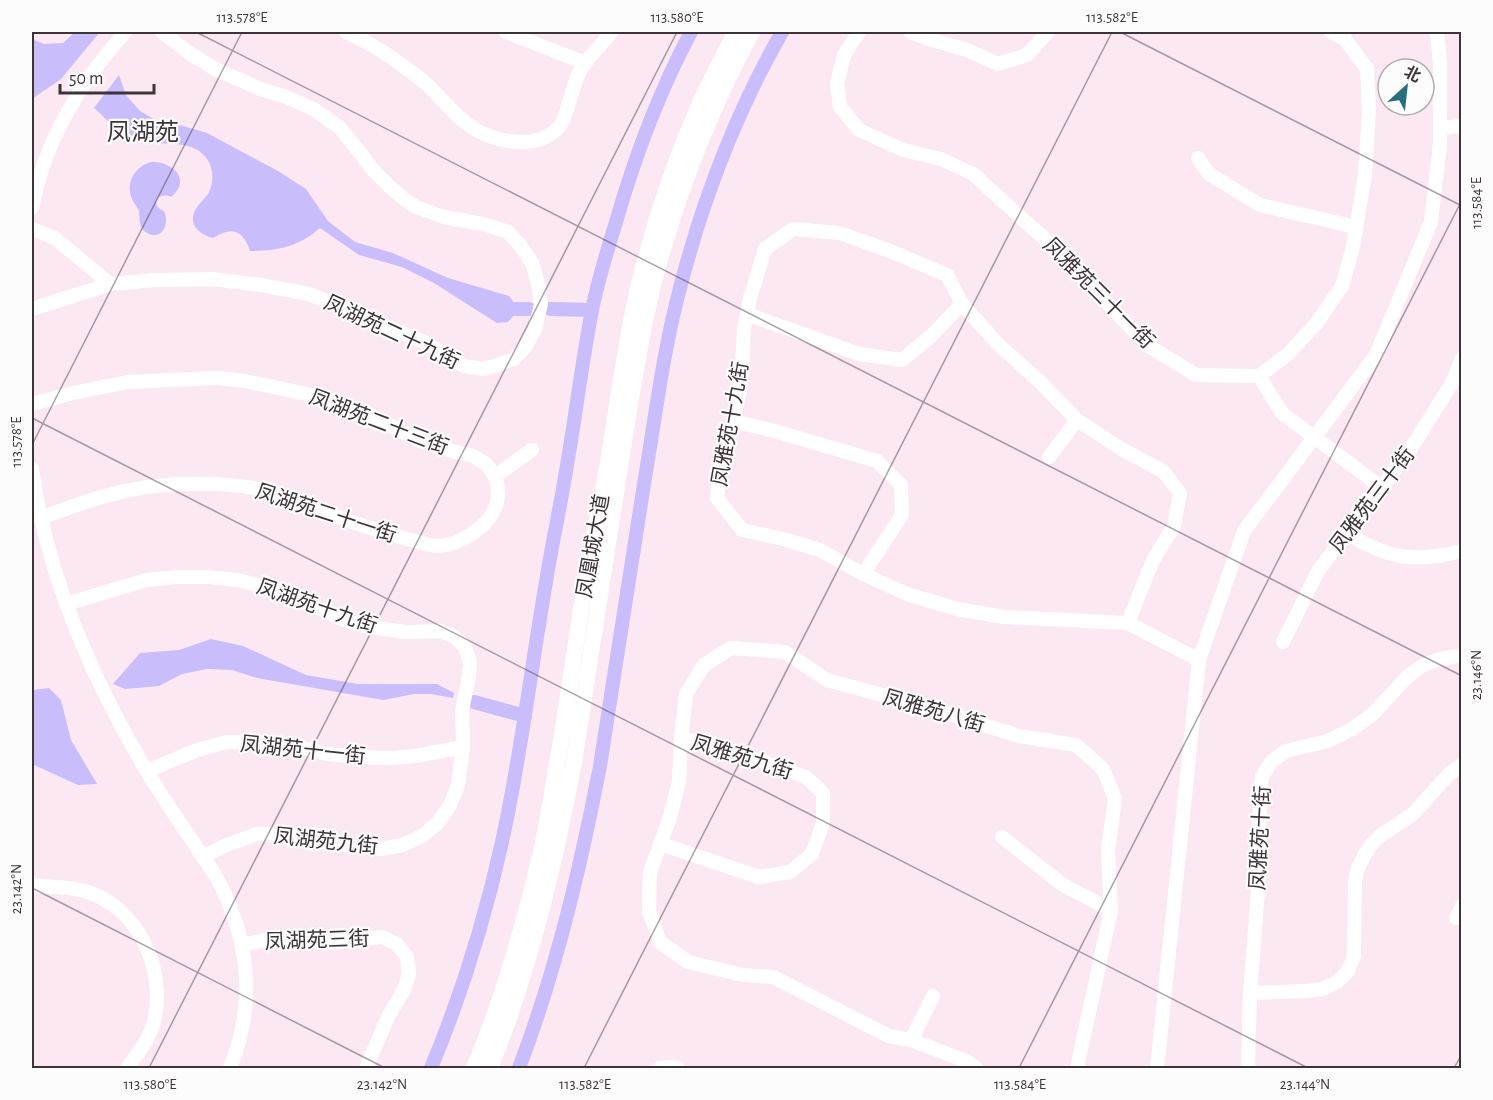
<svg xmlns="http://www.w3.org/2000/svg" width="1493" height="1100" font-family="'Alegreya Sans','Noto Sans SC',sans-serif">
<style>
.water{fill:#c9bdfb}
.lines{fill:none;stroke-linecap:round;stroke-linejoin:round}
.canal{stroke:#c9bdfb;stroke-width:14}
.minor{stroke:#fff;stroke-width:14}
.major{stroke:#fff;stroke-width:16}
.ticks{fill:none;stroke:#3d3439;stroke-width:1.5;stroke-opacity:0.45}
.labels{text-anchor:middle;stroke-width:4.5;stroke-linejoin:round;paint-order:stroke}
.street-label{font-size:21px;fill:#3d3439;stroke:#fcfcfc}
.quarter-label{font-size:24px;fill:#3d3439;stroke:#fcfcfc}
.neatline{fill:none;stroke:#3d3439;stroke-width:2}
.ticks-label{font-size:15px;text-anchor:middle;fill:#3d3439}
</style>
<rect width="100%" height="100%" fill="#fce8f3"/>
<g class="water">
<polygon points="75,32 100,32 61,79 32,99 32,39 44,44 63,43"/>
<path d="M119,75l7,20 14,16 19,11 21,3 27,8 71,38 28,18 22,32 27,21 38,11 55,25 61,18 6,8v10l-7,8 -11,1 -63,-40 -32,-16 -43,-12 -39,-27c-22,19 -42,23 -70,23 -7,-21 -18,-25 -37,-13 -11,-3 -24,-11 -19,-25 2,-7 10,-13 14,-19 6,-10 6,-25 -1,-35 -14,-20 -39,-13 -59,-17 -8,-2 -23,-9 -30,-13 -9,-5 -16,-15 -24,-21z"/>
<path d="M151,162c22,-1 41,18 20,35 -14,-6 -21,9 -7,14 6,13 -2,30 -17,22 -9,-5 -7,-14 -8,-22 -1,-4 -5,-7 -7,-12 -7,-17 3,-32 19,-37z"/>
<polygon points="211,639 243,646 306,675 358,684 437,684 454,693 453,698 431,694 414,694 383,700 257,678 232,670 207,669 182,674 159,686 125,689 113,684 140,653 179,650"/>
<polygon points="49,688 61,700 71,740 97,784 78,785 32,764 32,690"/>
</g>
<g class="lines">
<g class="canal">
<polyline points="515,309 529,309"/>
<polyline points="550,309 592,310"/>
<polyline points="474,702 525,716"/>
<path d="M431,1068c30,-72 54,-149 71,-226 19,-86 29,-174 44,-260 6,-39 15,-78 21,-117 9,-52 15,-103 25,-155 6,-30 15,-59 24,-88 19,-66 43,-130 75,-190"/>
<path d="M519,1068c37,-97 61,-199 81,-302 15,-94 29,-188 44,-282 11,-65 19,-132 36,-196 23,-89 57,-177 102,-256"/>
</g>
<g class="minor">
<path d="M346,32c28,12 53,30 77,49 16,13 27,30 43,42 24,19 70,29 93,4 9,-11 13,-42 21,-56 8,-15 22,-25 31,-39"/>
<polyline points="506,32 585,63"/>
<polyline points="859,32 844,55 837,83 840,107 859,130 903,150 941,159 973,174 1058,251 1147,345 1196,375 1259,376 1288,354 1316,324 1342,286 1353,247 1365,175 1369,110 1367,69 1345,39 1331,32"/>
<polyline points="910,32 932,40 967,50 998,64 1027,55 1048,32"/>
<polyline points="1440,128 1462,126"/>
<polyline points="1198,158 1209,174 1260,205 1356,227"/>
<path d="M32,208c12,-67 49,-126 93,-176"/>
<polyline points="32,229 55,238 110,284"/>
<polyline points="32,309 110,284 156,280 212,279 261,285 309,294 424,342 464,366 483,369 498,365 514,359 525,347 535,329 541,304 538,283 532,263 520,245 508,232 487,225 444,217 416,207 404,199 390,187 373,170 358,150 340,128 315,110 287,97 263,90 215,69 189,53 162,32"/>
<polyline points="747,314 859,354 902,360 931,336 962,304"/>
<polyline points="1259,376 1282,413 1381,487"/>
<polyline points="32,404 73,393 128,382 217,378 245,381 316,396 367,413 418,440 439,448 473,456 486,464 495,476 532,450"/>
<polyline points="733,421 771,430 877,461 901,485 902,515 863,574"/>
<polyline points="1049,457 1077,420"/>
<path d="M32,469c15,108 59,208 114,301 21,35 45,69 68,103 35,62 43,129 16,195"/>
<path d="M41,518c21,-8 42,-16 64,-22 58,-16 133,-18 190,3 10,4 19,9 29,13 27,10 55,19 83,27 9,2 21,7 31,7 22,0 53,-21 59,-43 2,-10 1,-18 -2,-27"/>
<path d="M1347,533c40,26 69,30 115,18"/>
<polyline points="66,604 146,580 177,577 208,577 238,580 268,588 297,598 344,620 364,626 405,632 441,631 455,637 465,647 470,662 469,676 462,711 463,747 458,785 450,805 438,823 422,836 402,845 381,849 327,843 290,835 257,834 224,846 203,857"/>
<polyline points="1128,623 1153,560 1174,526 1180,493 1163,471 1123,450 1077,420 1038,380 999,345 962,304 947,275 890,251 840,233 793,229 765,249 750,298 744,328 741,386 733,421 722,460 717,498 742,530 783,539 820,550 863,574 907,594 957,609 1004,617 1128,623 1199,660"/>
<polyline points="1283,642 1318,571 1410,450 1452,383 1462,358"/>
<polyline points="147,771 197,750 227,742 261,742 282,743 327,754 359,757 390,758 415,756 463,747"/>
<polyline points="1002,837 1063,885 1111,910"/>
<polyline points="661,844 759,877 790,872 812,854 823,823 823,793 806,777 713,744 681,739"/>
<path d="M32,885c21,3 44,1 64,10 47,21 71,81 57,130 -5,16 -16,30 -26,43"/>
<polyline points="1456,918 1462,906"/>
<polyline points="242,945 269,939 292,939 331,943 382,937 397,944 407,957 409,974 404,990 389,1015 366,1068"/>
<polyline points="1250,993 1307,991 1323,989 1337,982 1348,971 1354,956 1355,880 1358,868 1364,856 1371,845 1380,836 1413,814 1449,774 1462,765"/>
<polyline points="911,1040 933,996"/>
<polyline points="659,1068 671,1067 678,1068"/>
<polyline points="976,1068 966,1061 911,1040 889,1036 773,977 743,975 688,962 660,942 649,911 650,872 670,817 679,782 681,739 686,694 704,665 731,648 785,652 827,680 934,709 1019,736 1076,745 1103,769 1115,799 1108,851 1111,910 1077,1068"/>
<polyline points="1157,1068 1199,660 1244,531 1376,355 1431,222 1440,144 1440,63 1437,32"/>
<polyline points="1248,1068 1250,993 1258,891 1260,793 1262,776 1272,761 1286,751 1328,741 1352,729 1373,714 1407,677 1423,665 1440,659 1462,655"/>
</g>
<g class="major">
<path d="M474,1068c29,-69 50,-143 67,-216 18,-86 29,-174 43,-261 7,-39 15,-78 22,-117 12,-67 19,-135 36,-202 15,-58 35,-118 60,-173 10,-23 22,-45 34,-67"/>
<path d="M490,1068c40,-98 64,-202 84,-306 16,-101 31,-201 47,-302 10,-59 18,-120 33,-179 23,-87 56,-171 98,-249"/>
</g>
</g>
<path class="ticks" d="M196,32l1266,644M1120,32l342,174M32,418l1276,650M32,445l210,-413M32,888l353,180M149,1068l528,-1036M584,1068l528,-1036M1019,1068l443,-868M1454,1068l8,-14"/>
<g class="labels">
<g class="street-label">
<text transform="translate(1099 293) rotate(45)" y="7">凤雅苑三十一街</text>
<text transform="translate(392 332) rotate(25)" y="7">凤湖苑二十九街</text>
<text transform="translate(379 422) rotate(21)" y="7">凤湖苑二十三街</text>
<text transform="translate(730 424) rotate(-80)" y="7">凤雅苑十九街</text>
<text transform="translate(1372 500) rotate(-53)" y="7">凤雅苑三十街</text>
<text transform="translate(326 513) rotate(18)" y="7">凤湖苑二十一街</text>
<text transform="translate(593 546) rotate(-80)" y="7">凤凰城大道</text>
<text transform="translate(317 606) rotate(19)" y="7">凤湖苑十九街</text>
<text transform="translate(934 711) rotate(16)" y="7">凤雅苑八街</text>
<text transform="translate(303 750) rotate(6)" y="7">凤湖苑十一街</text>
<text transform="translate(742 757) rotate(17)" y="7">凤雅苑九街</text>
<text transform="translate(1260 838) rotate(-87)" y="7">凤雅苑十街</text>
<text transform="translate(326 841) rotate(6)" y="7">凤湖苑九街</text>
<text transform="translate(317 940) rotate(-2)" y="7">凤湖苑三街</text>
</g>
<g class="quarter-label">
<text x="143" y="140">凤湖苑</text>
</g>
</g>
<rect width="1493" height="1100" fill="none" stroke="#fcfcfc" stroke-width="66"/>
<g transform="translate(1406 87) rotate(27)"><circle r="28" fill="#fcfcfc" stroke="#b0acae" stroke-width="1.5"/>
<path d="M0-4.5L10 22L0 15L-10 22Z" fill="#2a6f7f"/>
<text y="-9" font-size="16" font-weight="bold" text-anchor="middle" fill="#3d3439">北</text>
</g>
<path d="M60 84v9h94v-9" fill="none" stroke="#3d3439" stroke-width="3"/>
<text x="69" y="84" font-size="18" fill="#3d3439" stroke="#fcfcfc" stroke-width="4.5" paint-order="stroke">50 m</text>
<rect x="33" y="33" width="1427" height="1034" class="neatline"/>
<g class="ticks-label">
<text x="242" y="22">113.578°E</text>
<text x="677" y="22">113.580°E</text>
<text x="1112" y="22">113.582°E</text>
<text transform="translate(1476 203) rotate(-90)" y="5">113.584°E</text>
<text transform="translate(16 442) rotate(-90)" y="5">113.578°E</text>
<text transform="translate(1476 675) rotate(-90)" y="5">23.146°N</text>
<text transform="translate(16 889) rotate(-90)" y="5">23.142°N</text>
<text x="150" y="1089">113.580°E</text>
<text x="382" y="1089">23.142°N</text>
<text x="585" y="1089">113.582°E</text>
<text x="1020" y="1089">113.584°E</text>
<text x="1305" y="1089">23.144°N</text>
</g>
</svg>
